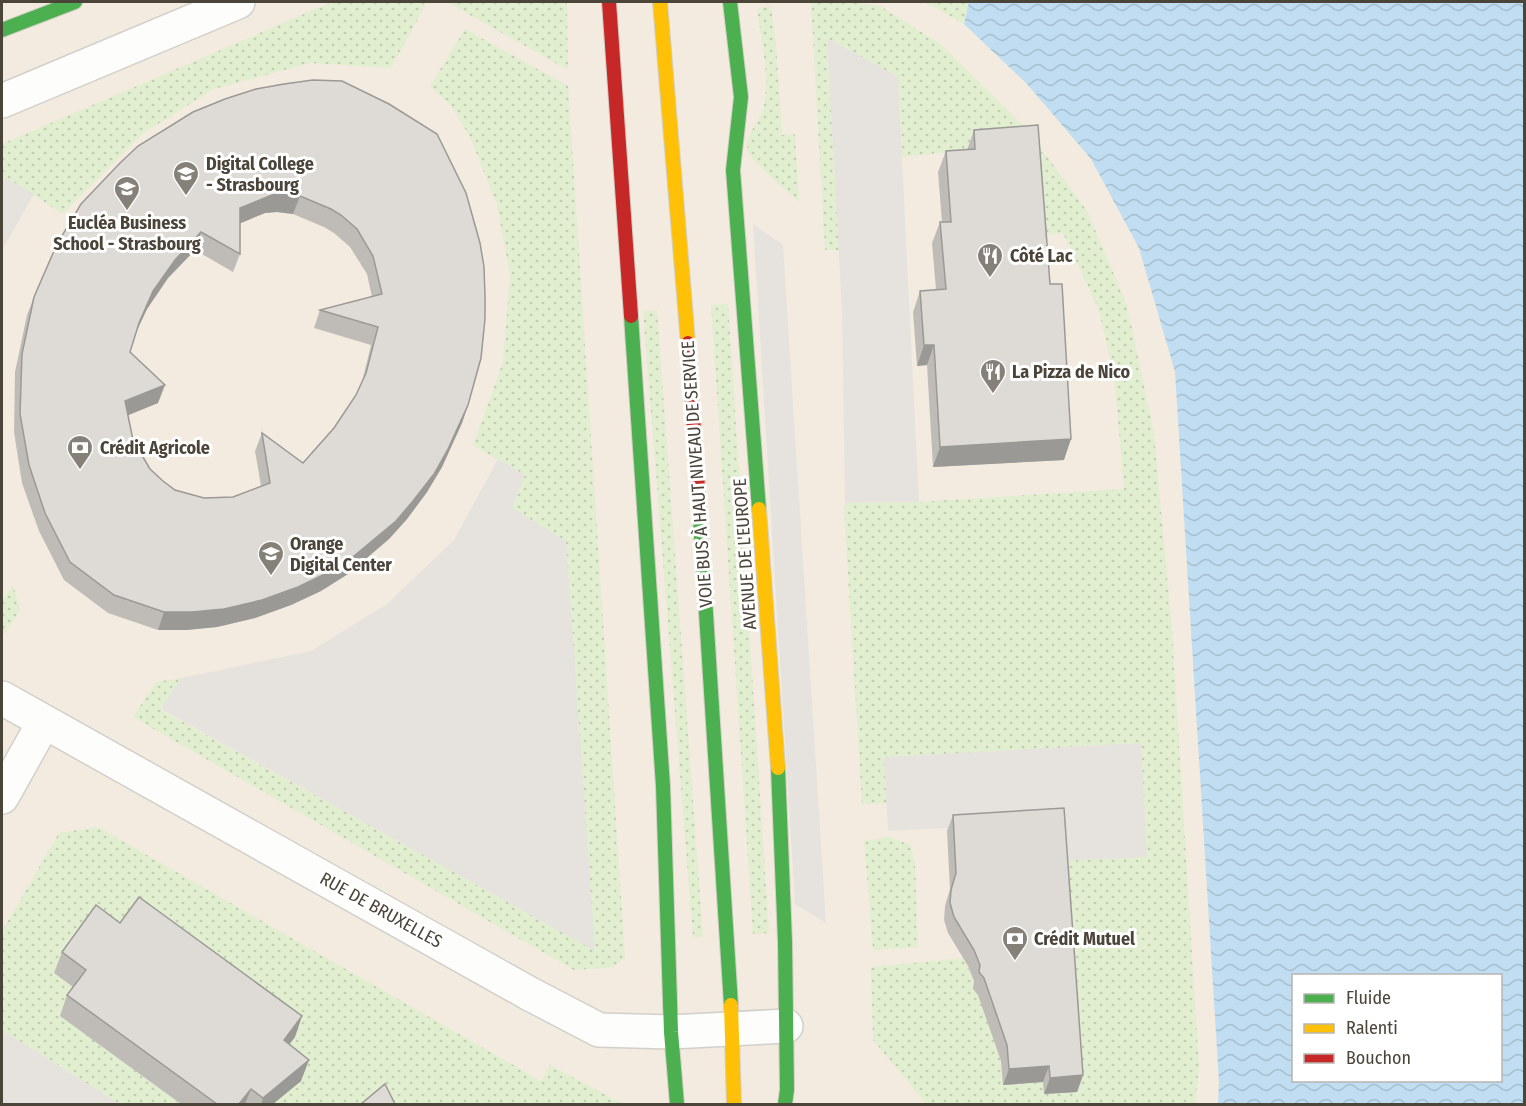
<svg xmlns="http://www.w3.org/2000/svg" width="1526" height="1106" font-family="'Fira Sans Condensed',sans-serif">
<style>
.commercial{fill:#f3ebdf;fill-rule:evenodd}
.green{fill:url(#green-dots)}
.parking{fill:#e6e3df}
.water{fill:url(#water-waves);fill-rule:evenodd}
.lines{fill:none;stroke-linecap:round;stroke-linejoin:round}
.street-casing{stroke:#d2d0cb;stroke-width:36}
.fast-casing{stroke:#d3cfc5;stroke-width:16}
.slow-casing{stroke:#d3cfc5;stroke-width:16}
.jam-casing{stroke:#d3cfc5;stroke-width:16}
.street{stroke:#fdfdfc;stroke-width:33}
.fast{stroke:#4caf50;stroke-width:14}
.slow{stroke:#ffc107;stroke-width:14}
.jam{stroke:#c62828;stroke-width:14}
.wall{fill:#bfbcb8;fill-rule:evenodd}
.shaded-wall{fill:#9b9996}
.building{fill:#dedbd6;stroke:#9b9996;stroke-width:1.5;fill-rule:evenodd}
.labels{text-anchor:middle;stroke-width:6;stroke-linejoin:round;paint-order:stroke}
.poi-label{font-size:18px;font-weight:bold;fill:#4b4439;stroke:#fff;text-anchor:start}
.street-label{font-size:18px;fill:#4b4439;stroke:#fff}
</style>
<defs>
<pattern id="green-dots" width="8" height="8" patternUnits="userSpaceOnUse" patternTransform="scale(1.5)"><rect width="8" height="8" fill="#e1eecf"/><path d="M2 2h.1M6 6h.1" fill="none" stroke="#c3cdb2" stroke-width="1.8" stroke-linecap="round"/></pattern>
<pattern id="water-waves" width="16" height="10" patternUnits="userSpaceOnUse" patternTransform="scale(1.5)"><rect width="16" height="10" fill="#c0ddf1"/><path d="M0 5q4-4 8 0t8 0" fill="none" stroke="#a6bfcf"/></pattern>
</defs>
<rect width="100%" height="100%" fill="#f4f2ee"/>
<path class="commercial" d="M2,2h1522v1102h-1522zM1294,976h206v104h-206z"/>
<g class="green">
<polygon points="332,2 421,2 426,4 391,68 310,63 214,89 145,132 63,214 7,178 2,184 2,144"/>
<polygon points="447,2 567,2 568,70"/>
<polygon points="850,2 880,6 939,43 1026,128 1087,211 1127,305 1154,434 1172,630 1199,1067 1195,1104 926,1104 873,1040 871,967 964,958 974,981 974,986 1001,996 1003,1085 1043,1082 1045,1094 1061,861 1141,744 885,757 887,803 862,804 844,510 845,503 919,502 1124,489 1114,373 1098,308 1063,233 1037,236 967,150 902,157 898,77 827,38 839,250 825,250 811,3"/>
<polygon points="925,2 969,2 964,24"/>
<path d="M771,6l5,38 6,91 13,-1 4,68c-10,-10 -49,-41 -51,-51 -4,-16 11,-28 15,-42 8,-29 -2,-70 -6,-101z"/>
<polygon points="465,29 568,86 625,958 613,967 574,970 133,717 156,682 181,678 161,710 595,950 512,508 524,475 473,445 503,362 510,274 497,205 470,137 451,106 430,86"/>
<polygon points="728,304 769,933 753,934 711,305"/>
<polygon points="657,310 703,937 693,938 643,311"/>
<polygon points="13,585 20,610 2,637 2,601"/>
<polygon points="98,827 541,1081 550,1065 623,1104 273,1104 301,1081 276,1061 294,1037 54,973 78,991 144,1077 181,1104 120,1104 2,1030 2,931 59,833"/>
<polygon points="890,837 910,845 915,862 918,947 873,950 864,841"/>
</g>
<g class="parking">
<polygon points="827,38 898,77 919,502 845,503 842,310"/>
<polygon points="6,178 34,194 2,250 2,184"/>
<polygon points="753,224 783,245 826,923 795,904"/>
<polygon points="498,459 525,475 512,508 566,541 595,951 161,709 181,678 311,651 387,604 454,540"/>
<polygon points="1141,743 1147,857 1064,861 1062,822 888,831 884,757"/>
<polygon points="2,1030 40,1054 120,1104 2,1104"/>
</g>
<path class="water" d="M969,2h555v1102h-306l1,-22 -44,-710 -36,-124 -48,-89 -64,-75 -63,-60zM1294,976h206v104h-206z"/>
<g class="lines">
<defs>
<g id="street">
<polyline points="2,101 238,2"/>
<polyline points="2,698 530,994 599,1030 671,1032 786,1026"/>
<polyline points="2,797 44,722"/>
</g>
<g id="fast">
<polyline points="730,2 741,97 733,170 759,509"/>
<polyline points="2,30 75,2"/>
<polyline points="631,316 663,786 671,1032 677,1104"/>
<polyline points="699,503 731,1005"/>
<polyline points="778,768 785,942 787,1090 785,1104"/>
</g>
<g id="slow">
<polyline points="660,2 688,343"/>
<polyline points="759,509 778,768"/>
<polyline points="731,1005 734,1104"/>
</g>
<g id="jam">
<polyline points="609,2 631,316"/>
<polyline points="688,343 699,503"/>
</g>
</defs>
<use href="#street" class="street-casing"/>
<use href="#fast" class="fast-casing"/>
<use href="#slow" class="slow-casing"/>
<use href="#jam" class="jam-casing"/>
<use href="#street" class="street"/>
<use href="#fast" class="fast"/>
<use href="#slow" class="slow"/>
<use href="#jam" class="jam"/>
</g>
<g class="wall">
<path d="M284,84l184,321 -6,18 -20,44 -15,25 -20,27 -18,20 -41,35 -27,17 -30,14 -36,13 -38,9 -31,3h-28l-50,-17 -44,-33 -25,-49 -17,-48 -8,-51 1,-60 12,-57 7,-18zM277,212l16,2 31,13 10,6 16,14 17,27 5,23 -52,13 -6,18 57,17 -9,37 -6,13 -22,33 -31,35 -41,-30 -7,18 6,35 -28,11 -29,1 -29,-8 -12,-9 -13,-12 -17,-29 -5,-25 30,-12 -28,-51 6,-20 11,-23 21,-31 27,-28 38,22 7,-18v-31l25,-10z"/>
<polygon points="974,130 1064,460 933,467 927,365 917,366 913,312 920,291 936,290 932,243 940,222 942,222 938,172 946,151 967,150"/>
<polygon points="953,815 1083,1075 1077,1092 1044,1094 1043,1082 1003,1085 1001,1061 978,995 973,989 974,981 968,966 948,933 944,920 945,906 950,889 947,831"/>
<polygon points="120,923 295,1037 289,1045 301,1081 273,1104 181,1104 60,1016 67,995 73,987 54,973 62,952"/>
</g>
<g class="shaded-wall">
<polygon points="283,194 300,196 293,214 277,212 265,213 234,226 240,208 272,195"/>
<polygon points="201,232 195,250 168,278 147,309 132,341 139,323 153,291 175,260"/>
<polygon points="924,345 934,345 927,365 917,366"/>
<polygon points="165,385 158,403 119,419 125,401"/>
<polygon points="468,405 462,423 442,467 427,492 407,519 389,539 348,574 321,591 291,605 255,618 217,627 186,630 158,630 164,612"/>
<polygon points="1071,439 1064,460 933,467 940,447"/>
<polygon points="302,1016 295,1037 276,1061 284,1040"/>
<polygon points="309,1060 301,1081 273,1104 261,1104 263,1098"/>
<polygon points="1049,1066 1043,1082 1003,1085 1009,1069"/>
<polygon points="1083,1075 1077,1092 1044,1094 1050,1078"/>
<polygon points="251,1089 245,1104 239,1104"/>
</g>
<g class="building">
<path d="M313,80l29,1 47,23 48,30 29,59 14,50 4,24 1,29v23l-4,39 -13,47 -20,44 -14,25 -21,27 -17,20 -42,35 -27,17 -29,14 -36,13 -38,9 -32,3h-28l-50,-17 -44,-33 -25,-49 -16,-48 -9,-51 2,-60 12,-57 23,-53 24,-40 39,-41 18,-17 55,-34 32,-13 31,-10 28,-5zM283,194l17,2 31,13 10,6 16,14 16,27 9,38 -62,16 58,17 -12,46 -10,22 -22,33 -31,35 -41,-30 8,50 -37,14 -29,1 -29,-8 -12,-9 -13,-12 -17,-29 -8,-39 40,-16 -35,-33 9,-29 14,-32 22,-31 26,-28 39,22v-46l32,-13z"/>
<polygon points="1038,125 1050,284 1062,284 1071,439 940,447 934,345 924,345 920,291 946,289 940,222 951,222 946,151 975,149 974,130"/>
<polygon points="1064,808 1083,1075 1050,1078 1049,1066 1009,1069 1007,1045 984,978 979,972 980,965 974,950 954,917 950,903 951,890 956,873 953,815"/>
<polygon points="139,897 302,1016 284,1040 309,1060 263,1098 251,1089 239,1104 217,1104 67,995 86,970 62,952 96,905 120,923"/>
<polygon points="385,1084 395,1104 361,1104"/>
</g>
<defs>
<symbol id="university-pin" viewBox="-11 -11 22 30"><path d="M0 17L-7.5 6A9.5 9.5 0 1 1 7.5 6Z" fill="#868178" stroke="#fff"/><path d="M0-5L7-2L0 1L-7-2ZM-4 1L0 2.5L4 1V4Q0 6-4 4Z" fill="#fff"/></symbol>
<symbol id="restaurant-pin" viewBox="-11 -11 22 30"><path d="M0 17L-7.5 6A9.5 9.5 0 1 1 7.5 6Z" fill="#868178" stroke="#fff"/><path d="M-5-6h1v4h1v-4h1v4h1v-4h1v5L-1.5 .5V6h-2V.5L-5-1ZM5-6V6H3V1.5H1.5Q1.5-4 5-6Z" fill="#fff"/></symbol>
<symbol id="bank-pin" viewBox="-11 -11 22 30"><path d="M0 17L-7.5 6A9.5 9.5 0 1 1 7.5 6Z" fill="#868178" stroke="#fff"/><path d="M-6-4H6V4H-6ZM0-2.3a2.3 2.3 0 1 0 0 4.6a2.3 2.3 0 1 0 0-4.6Z" fill="#fff"/></symbol>
</defs>
<g fill-rule="evenodd">
<use href="#university-pin" x="171" y="159" width="30" height="40"/>
<use href="#university-pin" x="112" y="174" width="30" height="40"/>
<use href="#restaurant-pin" x="975" y="241" width="30" height="40"/>
<use href="#restaurant-pin" x="978" y="357" width="30" height="40"/>
<use href="#bank-pin" x="65" y="433" width="30" height="40"/>
<use href="#university-pin" x="256" y="539" width="30" height="40"/>
<use href="#bank-pin" x="1000" y="924" width="30" height="40"/>
</g>
<g class="labels">
<g class="poi-label">
<text x="206" y="170">Digital College<tspan x="206" dy="21">- Strasbourg</tspan></text>
<text x="127" y="229" text-anchor="middle">Eucléa Business<tspan x="127" dy="21">School - Strasbourg</tspan></text>
<text x="1010" y="262">Côté Lac</text>
<text x="1012" y="378">La Pizza de Nico</text>
<text x="100" y="454">Crédit Agricole</text>
<text x="290" y="550">Orange<tspan x="290" dy="21">Digital Center</tspan></text>
<text x="1034" y="945">Crédit Mutuel</text>
</g>
<g class="street-label">
<text transform="translate(697 474) rotate(-94)" y="6">VOIE BUS À HAUT NIVEAU DE SERVICE</text>
<text transform="translate(745 554) rotate(-94)" y="6">AVENUE DE L'EUROPE</text>
<text transform="translate(381 910) rotate(29)" y="6">RUE DE BRUXELLES</text>
</g>
</g>
<rect width="1526" height="1106" fill="none" stroke="#4b4439" stroke-width="6"/>
<rect x="1292" y="974" width="210" height="108" fill="#ffffff" stroke="#b7b4b0" stroke-width="1.5"/>
<rect x="1304" y="994" width="30" height="9" fill="#4caf50" stroke="#b7b4b0" stroke-width="1.5"/>
<text x="1346" y="1004" font-size="18" fill="#4b4439">Fluide</text>
<rect x="1304" y="1024" width="30" height="9" fill="#ffc107" stroke="#b7b4b0" stroke-width="1.5"/>
<text x="1346" y="1034" font-size="18" fill="#4b4439">Ralenti</text>
<rect x="1304" y="1054" width="30" height="9" fill="#c62828" stroke="#b7b4b0" stroke-width="1.5"/>
<text x="1346" y="1064" font-size="18" fill="#4b4439">Bouchon</text>
</svg>
